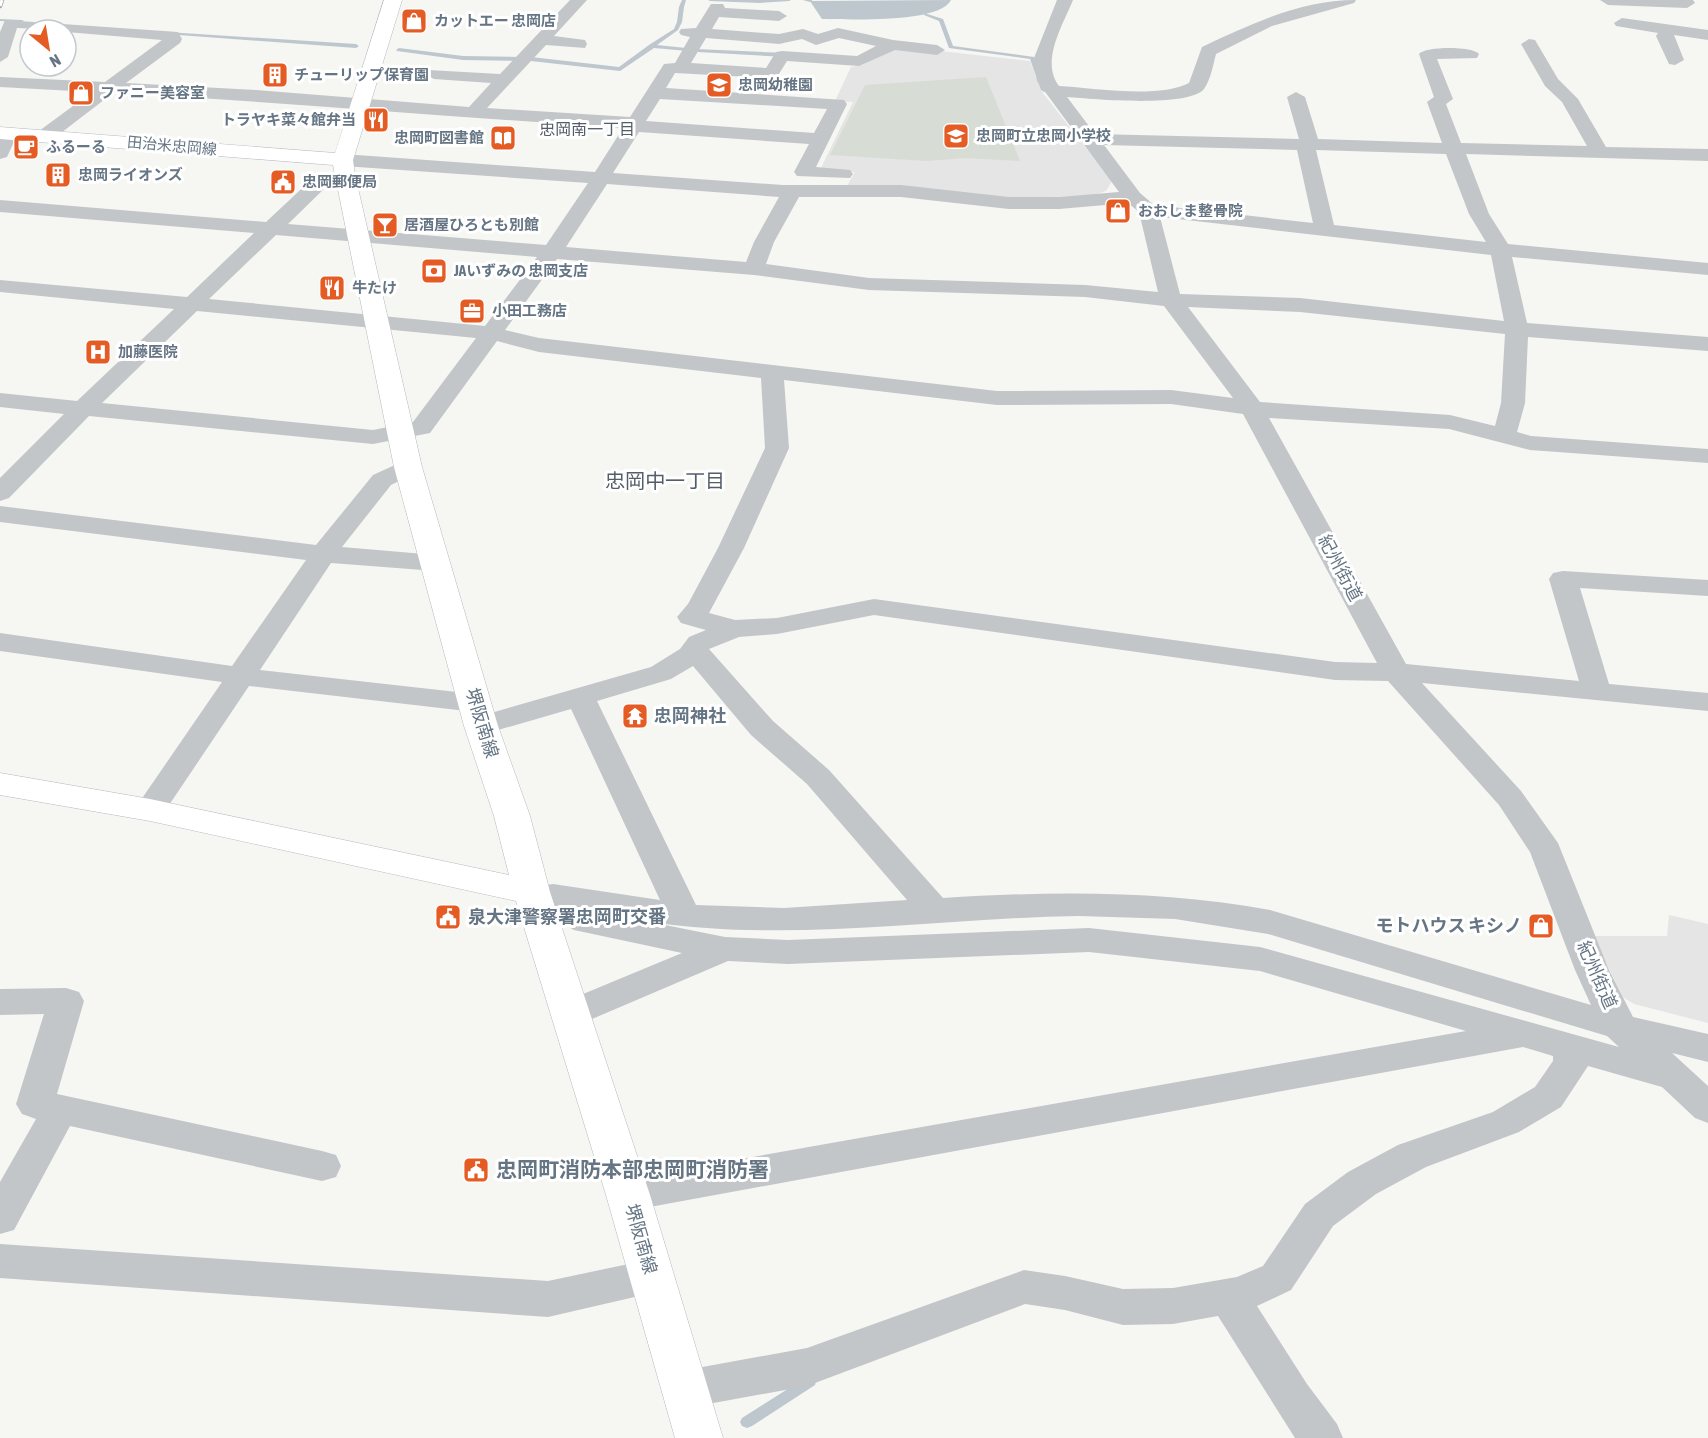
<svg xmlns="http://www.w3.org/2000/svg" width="1708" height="1438" font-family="'Asap Condensed','Noto Sans JP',sans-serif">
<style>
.built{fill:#e4e5e4}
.green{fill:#d7ddd4}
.water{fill:#bec7cd}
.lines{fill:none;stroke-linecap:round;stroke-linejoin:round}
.stream{fill:#bec7cd;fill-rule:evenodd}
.secondary-casing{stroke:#b4b9be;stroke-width:1}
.street{fill:#c2c6c9;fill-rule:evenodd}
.secondary{fill:#fff;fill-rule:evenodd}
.rail-casing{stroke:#a2a8ae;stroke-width:4.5}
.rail{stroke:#fff;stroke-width:3;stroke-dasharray:8;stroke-linecap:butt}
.labels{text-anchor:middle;stroke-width:6;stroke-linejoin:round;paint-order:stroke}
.far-poi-label{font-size:15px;font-weight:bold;fill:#657584;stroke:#fff;text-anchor:start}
.far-street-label{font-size:15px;fill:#657584;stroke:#fff}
.far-neighbourhood-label{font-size:16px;fill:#535e69;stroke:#fff}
.street-label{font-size:18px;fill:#657584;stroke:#fff}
.poi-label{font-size:18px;font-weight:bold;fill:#657584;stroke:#fff;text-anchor:start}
.neighbourhood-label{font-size:20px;fill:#535e69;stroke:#fff}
.near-poi-label{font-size:21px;font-weight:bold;fill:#657584;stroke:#fff;text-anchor:start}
</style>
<rect width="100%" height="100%" fill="#f6f6f3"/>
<g class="built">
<polygon points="896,46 1030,61 1042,92 1112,181 1106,191 1090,196 1015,198 847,186 855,172 820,170 853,102 835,101 851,67 862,65"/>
<polygon points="1669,915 1708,924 1708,1023 1634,1004 1623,997 1593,936 1667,936"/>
</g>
<polygon class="green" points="986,77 1020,161 966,158 927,161 830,155 865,85"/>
<path class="water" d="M951,0c-12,24 -104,19 -129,19l-12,-18z"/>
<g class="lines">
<g class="stream">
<polygon points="682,0 686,0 684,7 682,22 678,30 657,45 686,48 689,50 688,51 654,48 620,71 531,61 528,59 531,57 619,67 649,45 674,29 677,22 679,7"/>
<polygon points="708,0 791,0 789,1 760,3 710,1"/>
<polygon points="803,0 812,0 812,1 810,2"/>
<polygon points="924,13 943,19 953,46 1034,57 1047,90 1044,92 1041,90 1030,59 949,48 939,21 924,15"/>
<polygon points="0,19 22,20 24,21 22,22 0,21"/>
<polygon points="167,32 356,44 359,46 356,48 165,34 165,33"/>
<polygon points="399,48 463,56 519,57 522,59 519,61 463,60 397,51 396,50"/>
<polygon points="696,49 786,53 789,55 786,57 698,52 695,50"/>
<polygon points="810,1375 815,1377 816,1381 815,1385 752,1426 747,1428 742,1426 740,1422 742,1418"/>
</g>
<defs>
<polygon id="secondary" points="384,0 402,0 353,160 355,175 422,467 498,726 530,816 550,892 650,1195 723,1438 675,1438 606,1195 516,901 150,821 0,795 0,773 150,799 509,875 494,816 464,726 394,467 333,165 0,139 0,127 335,153"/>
</defs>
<use href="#secondary" class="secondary-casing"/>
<g class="street">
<path d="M570,0h17l-33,36 31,4 2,4 -2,4 -39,-3 -59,63 143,9 34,-53 11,-1 15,-26 -9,-2 -2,-3 2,-3 15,-1 15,-24h12l2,4 54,3 8,5 -8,5 -60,-4 -7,12 67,5 24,-5 15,5 20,-6 55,12 44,5 8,5 -8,5 -42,-5 -36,16 -72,-5 -10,16 -6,1 -96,-5 -9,15 178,12 3,4 -31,63 34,3 3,4 -3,4 -53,-2 -3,-4 15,-28 -170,-12 -26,41 170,12h118l108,12h50l60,-5 -82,-111 -3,-23 23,-58h16c-10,25 -33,61 -14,86 35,2 99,13 130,-3l13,-36c49,-23 99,-47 154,-47l-2,3 -82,23 -56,28c-3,11 -5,25 -12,35 -16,19 -111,10 -137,8l28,37 204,5 -12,-42 9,-5 9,5 13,42 124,4 -15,-41 7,-5 -15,-43c6,-8 54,-8 60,0l-2,4 -40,1 16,40 -7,5 15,39 126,3 -25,-44 -17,-16 -24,-42 8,-5 6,1 23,39 20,20 28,48 102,2v12l-242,-7 23,60 19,30 200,19v12l-196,-18 15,66 181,14v14l-180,-14 -3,66 -8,29 14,4 177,13v14l-178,-13 -81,-21 -180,-11 137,246 173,17 -30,-102 4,-6 10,-2 145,9v16l-128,-8 29,96 99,9v18l-286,-28 99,108 37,52 51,127 24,47 75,17v28l-36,-9 36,33v37l-13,-5 -33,-31 -74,-21 -27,41 -42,25 -93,35 -50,27 -43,32 -42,64 -34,16 50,78 30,40 6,14h-48l-77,-122 -45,8 -50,1 -58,-15 -40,-6 -218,82 -121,22 -15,-5 -7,-14 7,-14 15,-5 121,-22 217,-78 41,6 58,13 50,-1 64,-11 26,-11 42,-62 43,-32 50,-27 95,-33 42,-25 18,-26v-5l-30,-9 -895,164 -14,-5 -6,-11 6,-11 14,-5 838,-148 -206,-60 -171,-19 -301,12 -60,-3 -143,61 -13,4 -13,-4 -5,-9 5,-9 123,-51 -108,-23 -54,-30 -5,-8 5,-8c12,-4 22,3 33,0l107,16 -89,-191 -90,26 -11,-2 -4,-7 4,-7 181,-52 29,-18 9,-12 17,-7 -25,-7 -4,-6 11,-13 30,-56 47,-100 -4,-70 -222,-26 -42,-11 -67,92 -57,11 -284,-28 -80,82 -9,3v-23l64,-64 -64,-7v-14l77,8 97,-92 -174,-17v-12l187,17 67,-64 -254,-21v-12l266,22 47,-44 31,-9 10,6 -3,4 -24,7 -39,38 258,21 42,-62 -245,-17 -9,-6 9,-6 252,18 28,-44c-170,-11 -340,-26 -510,-35l-60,46h-14l-2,-4 2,-4 53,-39 -92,-5v-10l105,5 57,-42 -96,-8v-2l-49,-2 -9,29 -8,5v-30l5,-12 173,12 4,7 -2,4 -54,40 130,7 213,17 22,-24 -57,-4 -9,-5 3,-4 72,4zM706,38l73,6 23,-5 14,6 23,-7 37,8 -19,10 -75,-5 -6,1 -10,16 -75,-5zM660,99l167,10 -13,24 -168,-12zM1104,145l193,5 16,73 -159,-18 -14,-12zM1316,150l130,4 23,60 17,28 -152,-17zM607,184l172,13 -25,45 -8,20 -180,-15zM799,197h102l108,12h50l69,-6 11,9 19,80 -73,-7 -216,-7 -103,-14 8,-22zM1160,217l331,38 13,66 -204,-23 -120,-4zM276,235l261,22 -52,69 -276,-27zM557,259l197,16 115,15 216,7 79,9 69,92 -62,-8 -174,1 -458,-53 -34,-8zM1188,307l112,5 205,22 -4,69 -6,23 -45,-11 -190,-13zM197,311l279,27 -63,84 -40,8 -271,-27zM784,380l213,25 174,-1 72,10 134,249 -42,-1 -461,-63 -97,19 -42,2 -26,-7 35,-65 45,-100zM874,615l461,65 53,1 111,124 31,47 45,118 16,35 -321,-95c-109,-20 -216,-19 -327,-12l-114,-128 -56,-49 -64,-72 30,-12 38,-3zM693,666l58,69 56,49 100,116 -123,8 -88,-3 -99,-204 74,-22zM1079,916l96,3 93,15 339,102 12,11 -359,-100 -171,-19 -301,12 -63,-3 -75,-15c142,21 286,-4 429,-6z"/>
<polygon points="1600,0 1693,0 1695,3 1687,8 1608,5"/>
<polygon points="1622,18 1708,30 1708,40 1674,35 1684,60 1675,65 1669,64 1656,36 1658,33 1616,26 1614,23"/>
<polygon points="9,127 18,133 7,157 0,159 0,133"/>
<polygon points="408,459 417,462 421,467 417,472 391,485 342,547 436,555 446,557 449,563 446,569 436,571 331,563 260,670 475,694 485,697 490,703 485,709 475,712 249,686 161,817 150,820 139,817 134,810 222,682 0,651 0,633 232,666 306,560 0,522 0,506 316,545 373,475"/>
<polygon points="66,988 79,992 84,1001 57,1094 322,1151 336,1155 341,1166 336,1177 322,1181 70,1126 14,1230 0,1234 0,1182 36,1119 22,1114 16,1104 44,1014 0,1015 0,989"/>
<polygon points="0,1244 548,1281 652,1259 666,1264 672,1276 666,1288 652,1293 548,1317 0,1278"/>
</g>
<use href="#secondary" class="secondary"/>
<defs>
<polyline id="rail" points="0,6 2,0"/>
</defs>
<use href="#rail" class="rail-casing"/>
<use href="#rail" class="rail"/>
</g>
<defs>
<symbol id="shop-square" viewBox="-11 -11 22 22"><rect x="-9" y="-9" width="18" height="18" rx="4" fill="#e55b24" stroke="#fff"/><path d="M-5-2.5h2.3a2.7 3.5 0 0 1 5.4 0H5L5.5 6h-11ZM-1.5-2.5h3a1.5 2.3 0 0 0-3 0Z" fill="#fff"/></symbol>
<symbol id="building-square" viewBox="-11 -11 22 22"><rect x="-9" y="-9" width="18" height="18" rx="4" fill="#e55b24" stroke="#fff"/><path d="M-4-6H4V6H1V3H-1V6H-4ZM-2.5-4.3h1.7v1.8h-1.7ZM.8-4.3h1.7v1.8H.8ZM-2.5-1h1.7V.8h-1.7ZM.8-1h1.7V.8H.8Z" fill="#fff"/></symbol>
<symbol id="school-square" viewBox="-11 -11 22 22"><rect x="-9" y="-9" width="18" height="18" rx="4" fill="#e55b24" stroke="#fff"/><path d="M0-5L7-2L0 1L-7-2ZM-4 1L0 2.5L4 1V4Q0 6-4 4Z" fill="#fff"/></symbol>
<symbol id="restaurant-square" viewBox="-11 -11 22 22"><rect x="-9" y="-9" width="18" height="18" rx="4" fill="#e55b24" stroke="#fff"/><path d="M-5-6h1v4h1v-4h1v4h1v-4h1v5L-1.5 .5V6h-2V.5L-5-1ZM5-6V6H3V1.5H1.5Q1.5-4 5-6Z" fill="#fff"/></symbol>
<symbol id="library-square" viewBox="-11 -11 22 22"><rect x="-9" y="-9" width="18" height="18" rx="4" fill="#e55b24" stroke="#fff"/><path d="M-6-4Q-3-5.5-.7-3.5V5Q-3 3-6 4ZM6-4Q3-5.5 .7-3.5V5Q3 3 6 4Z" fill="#fff"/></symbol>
<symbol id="cafe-square" viewBox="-11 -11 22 22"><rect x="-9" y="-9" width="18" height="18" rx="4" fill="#e55b24" stroke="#fff"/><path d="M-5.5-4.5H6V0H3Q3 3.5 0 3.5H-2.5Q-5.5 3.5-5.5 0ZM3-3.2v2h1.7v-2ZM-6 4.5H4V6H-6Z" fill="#fff"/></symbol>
<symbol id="civic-square" viewBox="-11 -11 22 22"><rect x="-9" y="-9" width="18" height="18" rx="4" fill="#e55b24" stroke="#fff"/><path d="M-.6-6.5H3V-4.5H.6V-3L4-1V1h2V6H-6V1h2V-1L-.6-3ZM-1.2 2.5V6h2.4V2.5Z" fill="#fff"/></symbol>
<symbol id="bar-square" viewBox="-11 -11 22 22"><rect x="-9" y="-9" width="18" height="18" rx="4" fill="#e55b24" stroke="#fff"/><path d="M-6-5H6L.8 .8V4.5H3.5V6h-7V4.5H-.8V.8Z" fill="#fff"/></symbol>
<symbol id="bank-square" viewBox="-11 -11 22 22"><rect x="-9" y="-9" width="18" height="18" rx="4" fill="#e55b24" stroke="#fff"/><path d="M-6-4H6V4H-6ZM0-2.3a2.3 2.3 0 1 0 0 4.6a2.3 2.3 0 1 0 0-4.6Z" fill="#fff"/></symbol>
<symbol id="office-square" viewBox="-11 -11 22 22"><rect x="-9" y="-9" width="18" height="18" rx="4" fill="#e55b24" stroke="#fff"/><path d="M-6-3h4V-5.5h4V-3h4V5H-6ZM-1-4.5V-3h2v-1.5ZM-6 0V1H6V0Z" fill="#fff"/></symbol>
<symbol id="hospital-square" viewBox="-11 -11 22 22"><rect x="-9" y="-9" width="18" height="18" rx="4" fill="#e55b24" stroke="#fff"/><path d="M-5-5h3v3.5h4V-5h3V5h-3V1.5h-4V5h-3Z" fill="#fff"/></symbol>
<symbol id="temple-square" viewBox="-11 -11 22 22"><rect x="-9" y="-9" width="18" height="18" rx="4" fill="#e55b24" stroke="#fff"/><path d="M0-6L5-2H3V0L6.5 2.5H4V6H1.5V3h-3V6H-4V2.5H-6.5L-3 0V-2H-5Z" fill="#fff"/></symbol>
</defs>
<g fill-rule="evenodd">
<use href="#shop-square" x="399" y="6" width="30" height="30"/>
<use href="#building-square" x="260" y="60" width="30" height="30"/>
<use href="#school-square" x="704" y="70" width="30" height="30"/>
<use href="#shop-square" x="66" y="78" width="30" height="30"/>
<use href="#restaurant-square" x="361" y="105" width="30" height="30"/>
<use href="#school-square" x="941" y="121" width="30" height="30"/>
<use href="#library-square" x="488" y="123" width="30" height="30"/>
<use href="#cafe-square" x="11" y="132" width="30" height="30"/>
<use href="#building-square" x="43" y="160" width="30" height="30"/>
<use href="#civic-square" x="268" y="167" width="30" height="30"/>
<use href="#shop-square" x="1103" y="196" width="30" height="30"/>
<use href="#bar-square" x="370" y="210" width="30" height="30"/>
<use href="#bank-square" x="419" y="256" width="30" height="30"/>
<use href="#restaurant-square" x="317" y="273" width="30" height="30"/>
<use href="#office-square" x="457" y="296" width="30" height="30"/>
<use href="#hospital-square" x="83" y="337" width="30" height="30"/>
<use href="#temple-square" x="620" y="701" width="30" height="30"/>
<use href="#civic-square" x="433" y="902" width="30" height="30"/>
<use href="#shop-square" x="1526" y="911" width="30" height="30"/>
<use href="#civic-square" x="461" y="1155" width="30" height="30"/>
</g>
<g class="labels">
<g class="far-poi-label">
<text x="434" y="26">カットエー 忠岡店</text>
<text x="294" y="80">チューリップ保育園</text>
<text x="738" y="90">忠岡幼稚園</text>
<text x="100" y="98">ファニー美容室</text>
<text x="356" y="125" text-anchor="end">トラヤキ菜々館弁当</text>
<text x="976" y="141">忠岡町立忠岡小学校</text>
<text x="484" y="143" text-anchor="end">忠岡町図書館</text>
<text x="46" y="152">ふるーる</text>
<text x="78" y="180">忠岡ライオンズ</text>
<text x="302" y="187">忠岡郵便局</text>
<text x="1138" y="216">おおしま整骨院</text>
<text x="404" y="230">居酒屋ひろとも別館</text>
<text x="454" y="276">JAいずみの 忠岡支店</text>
<text x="352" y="293">牛たけ</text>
<text x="492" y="316">小田工務店</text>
<text x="118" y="357">加藤医院</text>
</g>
<g class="far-street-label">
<text transform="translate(172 146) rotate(5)" y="5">田治米忠岡線</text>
</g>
<g class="far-neighbourhood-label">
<text x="587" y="135">忠岡南一丁目</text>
</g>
<g class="street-label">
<text transform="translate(1340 568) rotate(62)" y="6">紀州街道</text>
<text transform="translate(482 723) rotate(73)" y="6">堺阪南線</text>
<text transform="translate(1597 975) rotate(66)" y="6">紀州街道</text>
<text transform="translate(641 1239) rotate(74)" y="6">堺阪南線</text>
</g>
<g class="poi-label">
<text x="654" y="722">忠岡神社</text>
<text x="468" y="923">泉大津警察署忠岡町交番</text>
<text x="1522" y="932" text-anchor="end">モトハウス キシノ</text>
</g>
<g class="neighbourhood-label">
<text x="665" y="488">忠岡中一丁目</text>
</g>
<g class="near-poi-label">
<text x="496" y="1177">忠岡町消防本部忠岡町消防署</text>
</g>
</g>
<g transform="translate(48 48) rotate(150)"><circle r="28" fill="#ffffff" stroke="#c1c8ce" stroke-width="1.5"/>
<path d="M0-4.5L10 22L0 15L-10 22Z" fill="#e55b24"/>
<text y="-9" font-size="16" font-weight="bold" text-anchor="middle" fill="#657584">N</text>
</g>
</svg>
